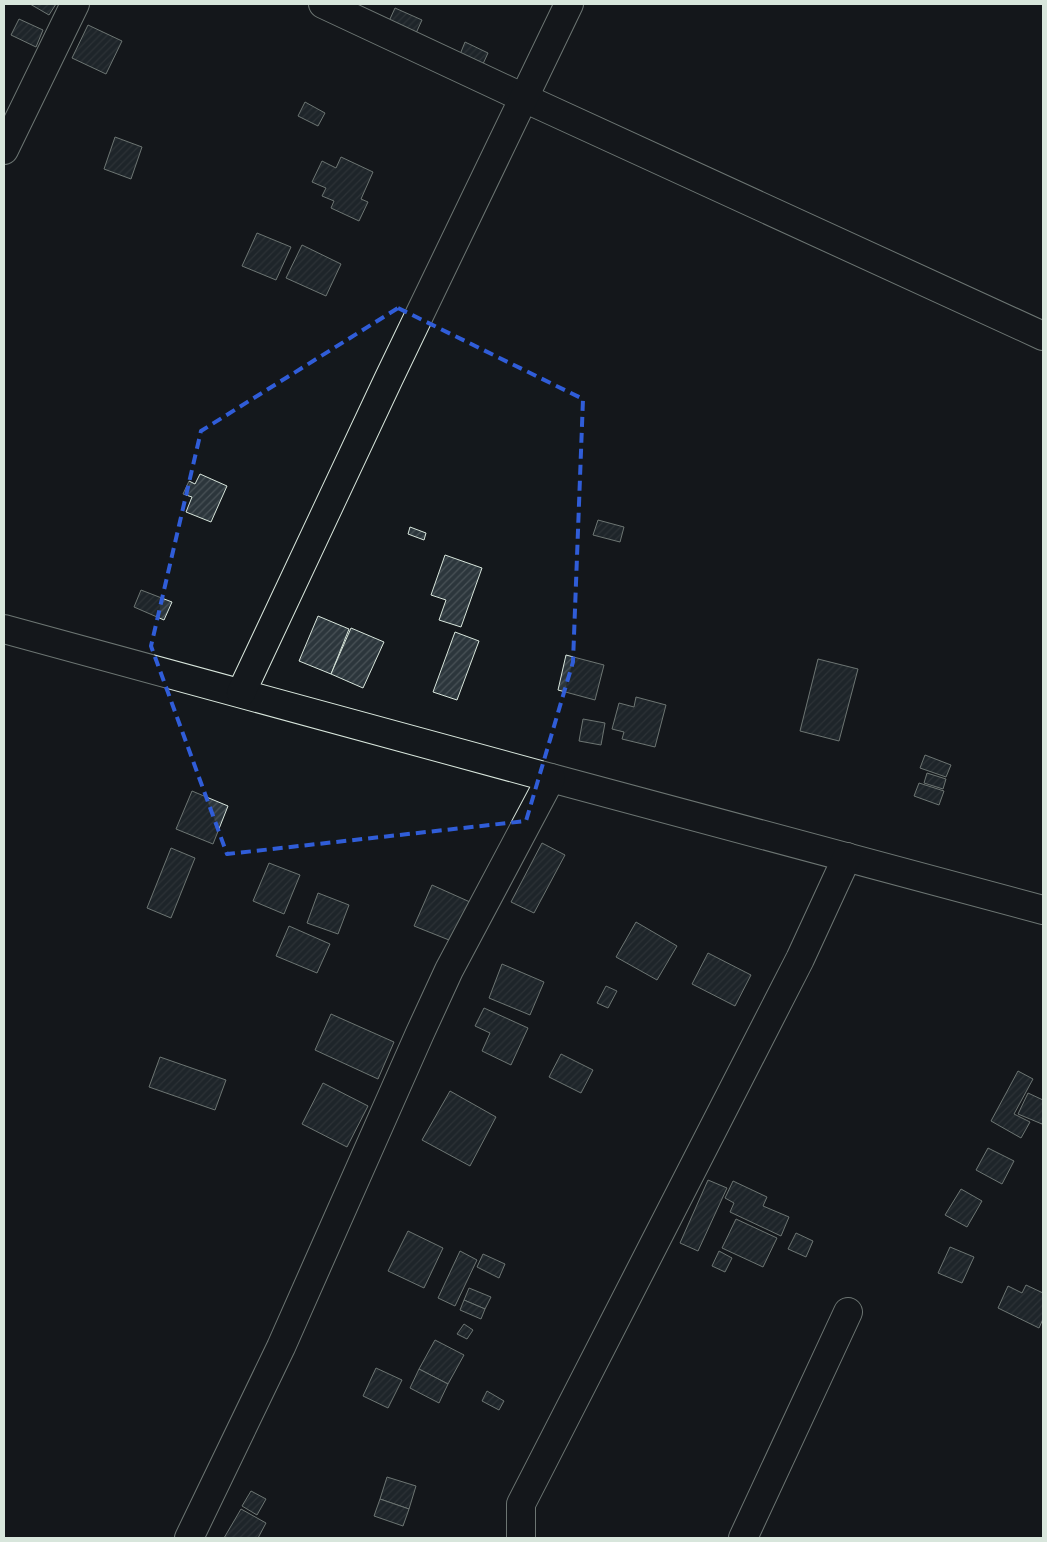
<svg xmlns="http://www.w3.org/2000/svg" width="1047" height="1542" font-family="'Nunito Sans',sans-serif">
<style>
.building{fill:url(#building-hatch);stroke:#d8e6dc}
.lines{fill:none;stroke-linecap:round;stroke-linejoin:round}
.minor-casing{stroke:#d8e6dc;stroke-width:30}
.minor{stroke:#14181c;stroke-width:28}
.marked{fill:none;stroke:#305dd8;stroke-width:4;stroke-dasharray:10 6;stroke-linejoin:round}
</style>
<defs>
<pattern id="building-hatch" width="6" height="6" patternUnits="userSpaceOnUse" patternTransform="scale(1.25)"><rect width="6" height="6" fill="#2c363c"/><path d="M-1 1l2-2M0 6l6-6M5 7l2-2" fill="none" stroke="#4a5358"/></pattern>
</defs>
<rect width="100%" height="100%" fill="#14181c"/>
<g class="building">
<polygon points="30,4 56,4 49,15"/>
<polygon points="395,8 422,20 412,42 385,30"/>
<polygon points="19,19 43,30 36,47 11,35"/>
<polygon points="88,25 122,41 106,74 72,58"/>
<polygon points="465,42 488,53 477,77 455,67"/>
<polygon points="305,102 325,113 318,126 298,116"/>
<polygon points="115,137 142,147 131,179 104,169"/>
<polygon points="341,157 373,172 361,199 368,202 359,221 331,208 334,201 322,196 326,188 312,182 322,161 336,168"/>
<polygon points="257,233 291,247 276,280 242,266"/>
<polygon points="302,245 341,264 326,296 286,278"/>
<polygon points="200,474 227,486 211,522 186,512 192,497 183,494 189,481 195,484"/>
<polygon points="598,520 624,527 620,542 593,535"/>
<polygon points="410,527 426,533 424,540 408,534"/>
<polygon points="445,555 482,568 461,627 439,620 446,600 431,595"/>
<polygon points="141,590 172,602 164,620 134,607"/>
<polygon points="318,616 349,629 331,674 299,661"/>
<polygon points="351,628 384,642 363,688 331,674"/>
<polygon points="455,632 479,641 457,700 433,692"/>
<polygon points="566,655 604,665 595,700 558,690"/>
<polygon points="818,659 858,669 839,741 800,731"/>
<polygon points="636,697 666,705 655,747 622,739 624,732 612,729 619,703 634,707"/>
<polygon points="583,719 605,723 601,745 579,741"/>
<polygon points="925,755 951,765 946,777 920,768"/>
<polygon points="927,773 946,779 943,789 924,783"/>
<polygon points="919,783 944,791 939,805 914,796"/>
<polygon points="192,791 228,806 213,844 176,829"/>
<polygon points="542,843 565,855 534,913 511,902"/>
<polygon points="171,848 195,858 171,918 147,908"/>
<polygon points="269,863 300,875 284,914 253,901"/>
<polygon points="432,885 470,902 454,942 414,926"/>
<polygon points="318,893 349,905 338,934 307,923"/>
<polygon points="636,922 677,946 657,980 616,957"/>
<polygon points="289,926 330,944 317,973 276,956"/>
<polygon points="708,953 751,975 735,1006 692,984"/>
<polygon points="502,964 544,982 530,1015 489,998"/>
<polygon points="606,986 617,991 608,1008 597,1003"/>
<polygon points="484,1008 528,1028 511,1065 482,1051 490,1033 475,1026"/>
<polygon points="331,1014 394,1042 378,1079 315,1050"/>
<polygon points="561,1054 593,1070 581,1093 549,1077"/>
<polygon points="160,1057 226,1080 215,1110 149,1087"/>
<polygon points="1018,1071 1033,1079 1014,1114 1030,1122 1021,1138 991,1121"/>
<polygon points="323,1083 368,1106 347,1147 302,1124"/>
<polygon points="450,1091 496,1117 470,1166 422,1140"/>
<polygon points="1028,1093 1043,1100 1043,1121 1042,1124 1018,1114"/>
<polygon points="988,1148 1014,1161 1002,1184 976,1170"/>
<polygon points="708,1180 727,1188 698,1251 680,1243"/>
<polygon points="733,1181 767,1197 763,1206 789,1217 781,1236 730,1212 734,1203 725,1198"/>
<polygon points="961,1189 982,1201 967,1227 945,1215"/>
<polygon points="736,1219 777,1238 763,1267 722,1248"/>
<polygon points="408,1231 443,1248 424,1288 388,1271"/>
<polygon points="796,1233 813,1241 806,1257 788,1249"/>
<polygon points="950,1247 974,1257 962,1283 938,1273"/>
<polygon points="460,1251 477,1260 455,1306 438,1298"/>
<polygon points="719,1251 732,1258 725,1272 712,1266"/>
<polygon points="483,1254 505,1264 499,1278 477,1267"/>
<polygon points="1026,1285 1043,1293 1043,1319 1039,1328 998,1308 1008,1286 1022,1293"/>
<polygon points="469,1288 491,1297 485,1309 464,1300"/>
<polygon points="464,1300 485,1309 481,1319 460,1310"/>
<polygon points="464,1324 473,1330 467,1339 457,1334"/>
<polygon points="435,1340 464,1355 448,1384 419,1369"/>
<polygon points="376,1368 402,1380 388,1408 363,1396"/>
<polygon points="419,1369 448,1384 439,1403 410,1388"/>
<polygon points="487,1391 504,1401 499,1410 482,1401"/>
<polygon points="387,1477 416,1486 409,1509 380,1499"/>
<polygon points="251,1491 266,1499 257,1515 242,1506"/>
<polygon points="380,1499 409,1509 403,1526 374,1516"/>
<polygon points="241,1509 266,1523 258,1538 224,1538"/>
</g>
<g class="lines">
<defs>
<g id="minor">
<polyline points="323,4 524,98 1043,336"/>
<polyline points="4,150 75,4"/>
<polyline points="4,629 551,778 1043,910"/>
<polyline points="241,693 389,378 569,4"/>
<polyline points="189,1538 281,1347 420,1033 449,970 551,778"/>
<polyline points="521,1538 521,1504 800,959 847,857"/>
<polyline points="743,1538 848,1312"/>
</g>
</defs>
<use href="#minor" class="minor-casing"/>
<use href="#minor" class="minor"/>
</g>
<path d="M0 0H1047V1542H0ZM398,308l185,91 -10,263 -47,159 -299,33 -76,-208 50,-215z" fill="#14181c" fill-opacity=".55" fill-rule="evenodd"/>
<path class="marked" d="M398,308l185,91 -10,263 -47,159 -299,33 -76,-208 50,-215z"/>
<rect width="1047" height="1542" fill="none" stroke="#d8e6dc" stroke-width="10"/>
</svg>
